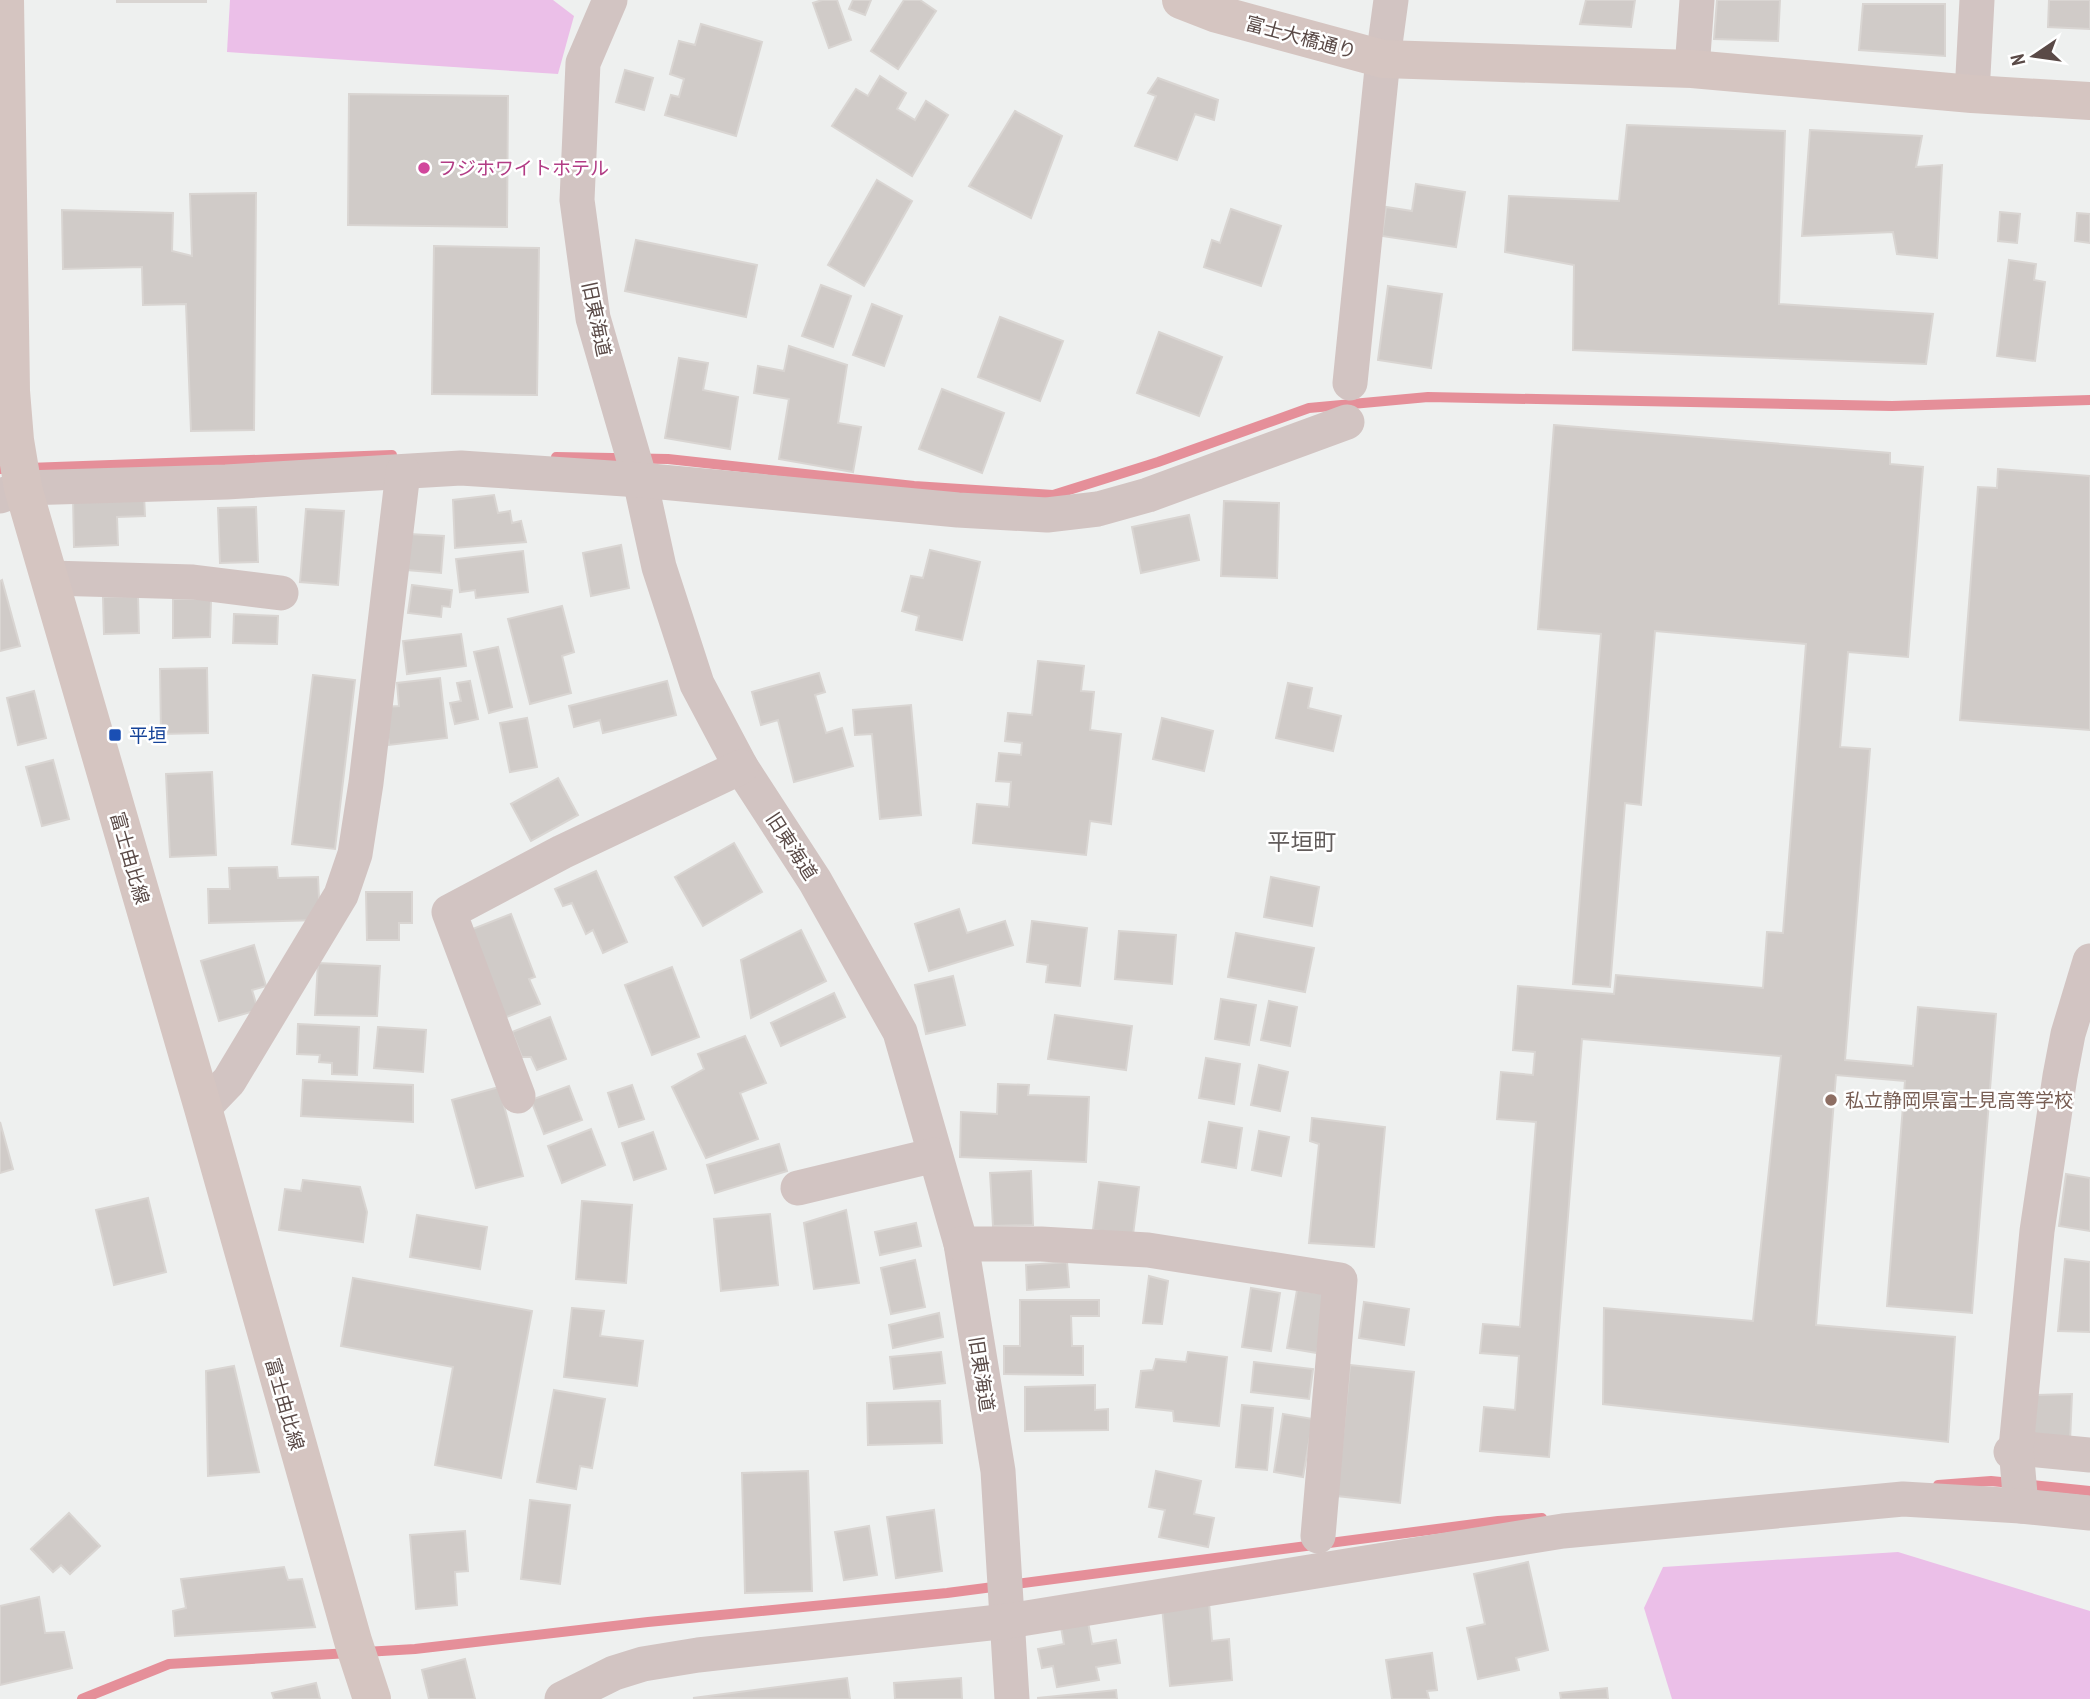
<svg xmlns="http://www.w3.org/2000/svg" width="2090" height="1699" font-family="'PT Sans Narrow','Noto Sans JP',sans-serif">
<style>
.green{fill:#ebbfe8}
.lines{fill:none;stroke-linecap:round;stroke-linejoin:round}
.stream{stroke:#e58f99;stroke-width:10}
.building{fill:#d0cbc8;stroke:#d9d5d2;stroke-width:2}
.street{stroke:#d2c4c2;stroke-width:35}
.secondary{stroke:#d5c5c1;stroke-width:38}
.hotel-dot{fill:#d1479c;stroke:#fff;stroke-width:2.5}
.transit-dot{fill:#1a4fb4;stroke:#fff;stroke-width:2.5}
.education-dot{fill:#8d6e63;stroke:#fff;stroke-width:2.5}
.labels{text-anchor:middle;stroke-width:5;stroke-linejoin:round;paint-order:stroke}
.street-label{font-size:19px;fill:#5a4a47;stroke:#fff}
.hotel-label{font-size:19px;fill:#b23c85;stroke:#fff;text-anchor:start}
.transit-label{font-size:19px;fill:#164399;stroke:#fff;text-anchor:start}
.education-label{font-size:19px;fill:#785e54;stroke:#fff;text-anchor:start}
.quarter-label{font-size:23px;fill:#625c5b;stroke:#fff}
</style>
<rect width="100%" height="100%" fill="#eef0ef"/>
<g class="green">
<polygon points="230,0 553,0 574,16 558,74 227,52"/>
<polygon points="1898,1552 2090,1611 2090,1699 1672,1699 1644,1608 1663,1567"/>
</g>
<g class="lines">
<g class="stream">
<polyline points="556,457 668,459 914,486 1053,495 1158,462 1309,408 1428,397 1892,406 2090,400"/>
<polyline points="0,469 392,455"/>
<polyline points="1938,1485 1991,1481 2090,1491"/>
<polyline points="365,1652 415,1649 648,1622 947,1593 1498,1521 1542,1518"/>
<polyline points="82,1699 169,1664 349,1653"/>
</g>
</g>
<g class="building">
<rect x="117" y="0" width="89" height="2"/>
<polygon points="822,0 837,0 851,40 829,48 813,3"/>
<polygon points="853,0 871,0 865,15 849,9"/>
<polygon points="904,0 920,0 936,11 898,69 871,51"/>
<polygon points="1586,0 1635,0 1631,27 1580,24"/>
<polygon points="1717,0 1780,0 1778,41 1714,39"/>
<polygon points="2049,0 2090,0 2090,29 2048,27"/>
<polygon points="1863,4 1945,4 1945,56 1859,50"/>
<polygon points="701,24 762,42 736,136 665,115 671,95 679,97 684,79 670,74 679,41 695,45"/>
<polygon points="625,70 653,78 644,110 616,102"/>
<polygon points="880,76 906,93 897,109 915,120 926,101 948,115 912,176 832,126 856,89 868,96"/>
<polygon points="1158,78 1218,100 1214,120 1195,114 1177,160 1135,146 1156,96 1148,93"/>
<polygon points="349,94 508,96 507,227 348,225"/>
<polygon points="1015,111 1062,136 1031,218 969,186"/>
<polygon points="1627,125 1785,131 1779,304 1933,314 1926,364 1573,350 1574,265 1505,252 1509,196 1619,201"/>
<polygon points="1810,130 1922,136 1916,167 1942,165 1937,258 1897,254 1893,232 1802,236"/>
<polygon points="877,180 912,201 864,286 828,265"/>
<polygon points="1416,184 1465,192 1456,247 1382,236 1386,207 1412,211"/>
<polygon points="256,193 254,430 191,431 186,304 143,305 142,267 63,269 62,210 173,213 172,251 192,256 190,194"/>
<polygon points="1231,209 1281,226 1261,286 1204,267 1212,240 1220,243"/>
<polygon points="2000,212 2020,214 2017,243 1998,241"/>
<polygon points="2077,213 2090,214 2090,243 2075,241"/>
<polygon points="636,240 757,265 746,317 625,291"/>
<polygon points="434,246 539,248 537,395 432,394"/>
<polygon points="2009,260 2036,264 2034,280 2045,282 2035,361 1997,356"/>
<polygon points="821,285 851,296 833,347 802,336"/>
<polygon points="1388,286 1442,294 1431,368 1378,360"/>
<polygon points="872,304 902,316 884,366 853,355"/>
<polygon points="1000,317 1063,341 1040,401 978,377"/>
<polygon points="1159,332 1222,357 1199,416 1137,393"/>
<polygon points="789,346 847,365 838,423 861,427 853,472 779,459 789,399 754,393 758,366 784,371"/>
<polygon points="679,358 708,363 703,390 738,397 730,449 665,438"/>
<polygon points="942,389 1004,413 982,473 919,449"/>
<polygon points="1554,425 1890,453 1890,464 1923,467 1908,657 1848,652 1840,747 1870,749 1845,1060 1913,1066 1918,1007 1996,1014 1972,1313 1887,1306 1905,1081 1836,1075 1816,1325 1955,1337 1948,1442 1603,1404 1604,1308 1753,1321 1781,1056 1582,1039 1549,1457 1480,1451 1484,1407 1515,1410 1519,1356 1480,1353 1483,1324 1520,1327 1536,1122 1497,1119 1501,1072 1533,1075 1535,1052 1513,1050 1518,986 1614,994 1616,975 1763,988 1767,932 1783,933 1806,644 1655,631 1641,805 1625,803 1610,987 1573,984 1601,634 1538,629"/>
<polygon points="1998,469 2090,476 2090,730 1960,720 1978,487 1997,488"/>
<polygon points="144,495 145,516 117,517 118,545 74,547 73,497"/>
<polygon points="494,495 498,513 510,511 512,523 521,521 526,542 455,548 453,500"/>
<polygon points="1224,501 1279,503 1277,578 1221,576"/>
<polygon points="256,507 258,562 220,563 218,508"/>
<polygon points="306,509 344,511 338,585 300,582"/>
<polygon points="1189,515 1199,560 1141,573 1132,527"/>
<polygon points="409,534 444,536 441,573 407,570"/>
<polygon points="621,545 629,588 591,596 583,553"/>
<polygon points="930,550 980,562 962,640 916,630 919,616 902,611 911,576 923,578"/>
<polygon points="523,551 528,592 476,598 475,590 460,592 456,559"/>
<polygon points="2,580 20,646 0,651 0,581"/>
<polygon points="412,585 452,590 450,607 442,606 441,617 408,613"/>
<polygon points="138,596 139,633 104,634 103,597"/>
<polygon points="173,599 211,599 210,637 173,638"/>
<polygon points="562,606 574,652 562,656 571,693 530,704 508,619"/>
<polygon points="234,614 278,616 277,644 233,643"/>
<polygon points="461,634 466,666 407,674 403,641"/>
<polygon points="498,647 512,707 489,713 474,652"/>
<polygon points="1038,661 1084,666 1081,691 1094,692 1090,730 1121,734 1111,824 1090,821 1086,855 973,843 977,804 1009,807 1011,782 996,781 999,753 1021,755 1022,743 1005,741 1008,713 1032,715"/>
<polygon points="207,668 208,733 161,734 160,669"/>
<polygon points="819,673 825,692 815,695 826,733 842,728 853,766 794,782 778,720 761,725 752,692"/>
<polygon points="313,675 355,680 335,849 292,844"/>
<polygon points="440,678 447,738 389,745 384,707 399,706 397,683"/>
<polygon points="470,681 478,719 455,724 450,703 461,701 457,683"/>
<polygon points="667,681 676,715 603,733 600,720 574,727 569,706"/>
<polygon points="1288,683 1312,688 1308,708 1341,716 1333,751 1276,738"/>
<polygon points="34,691 46,738 18,745 7,698"/>
<polygon points="911,705 921,815 880,819 872,734 855,735 853,710"/>
<polygon points="527,718 537,767 510,772 500,723"/>
<polygon points="1162,718 1213,731 1204,771 1153,759"/>
<polygon points="53,760 69,819 42,826 26,767"/>
<polygon points="212,772 216,855 170,857 166,774"/>
<polygon points="558,778 578,815 531,841 511,804"/>
<polygon points="734,843 762,892 703,926 675,877"/>
<polygon points="277,867 278,878 318,877 320,920 209,923 208,889 230,889 229,868"/>
<polygon points="596,871 627,942 603,953 593,930 586,934 572,903 563,906 555,889"/>
<polygon points="1271,877 1319,887 1312,926 1264,917"/>
<polygon points="366,892 412,892 412,923 399,923 399,940 367,940"/>
<polygon points="959,909 967,933 1005,921 1013,945 929,971 915,924"/>
<polygon points="511,914 535,977 529,979 540,1004 504,1018 470,930"/>
<polygon points="1032,921 1087,928 1080,986 1046,982 1048,965 1027,962"/>
<polygon points="801,930 826,981 751,1018 741,960"/>
<polygon points="1119,931 1176,935 1172,984 1115,979"/>
<polygon points="1236,933 1314,948 1305,992 1228,977"/>
<polygon points="254,945 266,986 252,990 258,1010 219,1021 201,961"/>
<polygon points="318,963 380,966 377,1016 315,1015"/>
<polygon points="672,967 699,1037 652,1055 625,985"/>
<polygon points="953,976 965,1025 926,1034 915,985"/>
<polygon points="834,993 845,1017 781,1046 771,1023"/>
<polygon points="1221,999 1256,1005 1249,1045 1215,1039"/>
<polygon points="1269,1001 1297,1007 1290,1046 1261,1040"/>
<polygon points="1055,1015 1132,1026 1126,1070 1048,1059"/>
<polygon points="550,1017 566,1059 537,1070 531,1057 522,1057 512,1032"/>
<polygon points="298,1024 359,1027 357,1075 332,1074 332,1063 319,1062 320,1055 297,1054"/>
<polygon points="378,1027 426,1030 423,1072 374,1068"/>
<polygon points="745,1036 766,1083 740,1093 758,1139 706,1158 672,1087 704,1069 698,1054"/>
<polygon points="1206,1058 1240,1064 1234,1104 1199,1098"/>
<polygon points="1259,1065 1288,1072 1280,1111 1251,1105"/>
<polygon points="303,1080 413,1085 413,1122 301,1116"/>
<polygon points="998,1084 1029,1085 1028,1095 1089,1097 1086,1162 960,1157 961,1112 997,1114"/>
<polygon points="632,1085 644,1119 619,1127 608,1093"/>
<polygon points="569,1086 582,1120 544,1134 531,1100"/>
<polygon points="499,1087 523,1176 476,1188 452,1100"/>
<polygon points="1312,1118 1385,1127 1374,1247 1309,1243 1319,1144 1310,1141"/>
<polygon points="0,1122 13,1169 0,1173"/>
<polygon points="1209,1122 1242,1128 1236,1168 1202,1162"/>
<polygon points="591,1129 605,1165 562,1183 548,1146"/>
<polygon points="1259,1131 1289,1137 1281,1176 1252,1170"/>
<polygon points="653,1132 666,1169 634,1180 622,1143"/>
<polygon points="779,1144 787,1171 715,1193 707,1165"/>
<polygon points="1031,1171 1033,1225 993,1226 990,1173"/>
<polygon points="2066,1174 2090,1178 2090,1231 2059,1226"/>
<polygon points="303,1180 360,1187 367,1212 363,1242 279,1230 285,1189 301,1191"/>
<polygon points="1099,1182 1139,1187 1133,1235 1093,1230"/>
<polygon points="148,1198 166,1272 114,1285 96,1210"/>
<polygon points="582,1201 632,1205 626,1283 576,1279"/>
<polygon points="846,1210 859,1283 814,1289 804,1223"/>
<polygon points="770,1214 778,1285 721,1291 714,1219"/>
<polygon points="417,1215 487,1227 480,1269 410,1257"/>
<polygon points="916,1223 921,1246 880,1255 875,1232"/>
<polygon points="2065,1259 2090,1262 2090,1332 2058,1331"/>
<polygon points="915,1260 925,1307 891,1314 881,1268"/>
<polygon points="1067,1262 1069,1287 1027,1290 1026,1265"/>
<polygon points="1149,1276 1168,1281 1162,1324 1143,1323"/>
<polygon points="353,1278 532,1311 501,1478 435,1465 453,1367 341,1346"/>
<polygon points="1251,1288 1280,1293 1271,1351 1242,1347"/>
<polygon points="1297,1290 1326,1294 1317,1353 1287,1348"/>
<polygon points="1020,1300 1099,1300 1099,1316 1071,1316 1072,1346 1083,1346 1083,1375 1004,1374 1004,1346 1020,1346"/>
<polygon points="1364,1302 1409,1309 1404,1345 1359,1338"/>
<polygon points="572,1308 604,1311 600,1336 643,1341 637,1386 564,1377"/>
<polygon points="939,1313 943,1337 893,1348 889,1325"/>
<polygon points="941,1352 945,1383 894,1389 890,1357"/>
<polygon points="1188,1352 1227,1357 1219,1426 1174,1421 1173,1411 1136,1407 1141,1371 1153,1370 1156,1359 1186,1362"/>
<polygon points="1254,1362 1313,1369 1309,1399 1251,1392"/>
<polygon points="1350,1365 1414,1372 1400,1503 1337,1496"/>
<polygon points="234,1366 259,1472 208,1476 206,1371"/>
<polygon points="1095,1385 1095,1410 1108,1409 1108,1430 1025,1431 1025,1387"/>
<polygon points="554,1390 605,1399 592,1468 580,1466 576,1489 537,1482"/>
<polygon points="2072,1394 2070,1442 2033,1440 2037,1395"/>
<polygon points="940,1401 942,1443 868,1445 867,1403"/>
<polygon points="1242,1405 1273,1408 1267,1470 1236,1467"/>
<polygon points="1283,1414 1313,1419 1303,1477 1274,1472"/>
<polygon points="808,1471 812,1591 745,1593 742,1473"/>
<polygon points="1156,1471 1201,1481 1194,1514 1214,1518 1208,1547 1159,1537 1165,1510 1149,1507"/>
<polygon points="530,1500 570,1505 560,1584 521,1579"/>
<polygon points="934,1510 942,1571 896,1578 887,1517"/>
<polygon points="69,1513 100,1546 70,1574 61,1565 53,1572 31,1549"/>
<polygon points="869,1526 877,1575 844,1580 835,1532"/>
<polygon points="465,1531 468,1571 455,1572 457,1605 416,1609 410,1535"/>
<polygon points="1528,1562 1548,1650 1516,1658 1519,1670 1478,1679 1467,1628 1485,1624 1474,1574"/>
<polygon points="284,1567 288,1580 302,1579 315,1627 175,1636 173,1611 186,1608 181,1579"/>
<polygon points="39,1597 45,1633 64,1632 72,1668 0,1685 0,1606"/>
<polygon points="1209,1602 1212,1641 1229,1639 1232,1680 1170,1686 1162,1607"/>
<polygon points="1088,1622 1092,1644 1116,1640 1120,1663 1096,1667 1099,1680 1057,1687 1053,1666 1042,1668 1038,1649 1064,1644 1061,1627"/>
<polygon points="1432,1653 1437,1690 1427,1691 1429,1699 1392,1699 1386,1660"/>
<polygon points="465,1659 475,1699 429,1699 422,1670"/>
<polygon points="847,1678 850,1699 693,1698"/>
<polygon points="961,1678 962,1699 895,1699 894,1683"/>
<polygon points="316,1683 320,1699 274,1699 272,1693"/>
<polygon points="1607,1688 1608,1699 1561,1699 1560,1693"/>
<polygon points="1116,1690 1117,1699 1038,1699 1038,1698"/>
</g>
<g class="lines">
<g class="street">
<polyline points="610,0 583,63 577,200 593,318 640,480 659,567 697,684 741,767 815,881 900,1032 961,1244 998,1471 1012,1699"/>
<polyline points="1692,69 1697,0"/>
<polyline points="1972,94 1977,0"/>
<polyline points="1350,383 1383,59 1391,0"/>
<polyline points="0,496 23,488 226,482 461,468 640,480 958,510 1047,515 1098,509 1148,495 1347,422"/>
<polyline points="50,578 193,582 281,593"/>
<polyline points="518,1096 449,912 562,852 741,767"/>
<polyline points="203,1108 229,1081 341,895 355,854 366,783 403,472"/>
<polyline points="798,1188 935,1155"/>
<polyline points="961,1244 1041,1244 1148,1250 1340,1280 1318,1536"/>
<polyline points="2011,1452 2016,1448 2090,1455"/>
<polyline points="2021,1506 2016,1448 2037,1231 2060,1076 2068,1034 2090,961"/>
<polyline points="562,1699 614,1673 643,1664 698,1655 1008,1621 1563,1531 1903,1499 2021,1506 2090,1513"/>
</g>
<g class="secondary">
<polyline points="5,0 11,391 15,440 23,488 203,1108 353,1641 372,1699"/>
<polyline points="1181,0 1217,14 1383,59 1692,69 1972,94 2090,101"/>
</g>
</g>
<circle class="hotel-dot" cx="424" cy="168" r="7"/>
<rect class="transit-dot" x="108" y="728" width="14" height="14" rx="3.5"/>
<circle class="education-dot" cx="1831" cy="1100" r="7"/>
<g class="labels">
<g class="street-label">
<text transform="translate(1301 37) rotate(15)" y="7">富士大橋通り</text>
<text transform="translate(597 319) rotate(78)" y="7">旧東海道</text>
<text transform="translate(792 846) rotate(57)" y="7">旧東海道</text>
<text transform="translate(130 858) rotate(74)" y="7">富士由比線</text>
<text transform="translate(982 1374) rotate(81)" y="7">旧東海道</text>
<text transform="translate(285 1404) rotate(74)" y="7">富士由比線</text>
</g>
<g class="hotel-label">
<text x="438" y="175">フジホワイトホテル</text>
</g>
<g class="transit-label">
<text x="129" y="742">平垣</text>
</g>
<g class="education-label">
<text x="1845" y="1107">私立静岡県富士見高等学校</text>
</g>
<g class="quarter-label">
<text x="1302" y="850">平垣町</text>
</g>
</g>
<g transform="translate(2034 56) rotate(257)" stroke="#ffffff" stroke-width="5" paint-order="stroke">
<path d="M0-5L12 26L0 18L-12 26Z" fill="#5a4a47"/>
<text y="-10" font-size="19" font-weight="bold" text-anchor="middle" fill="#5a4a47">N</text>
</g>
</svg>
